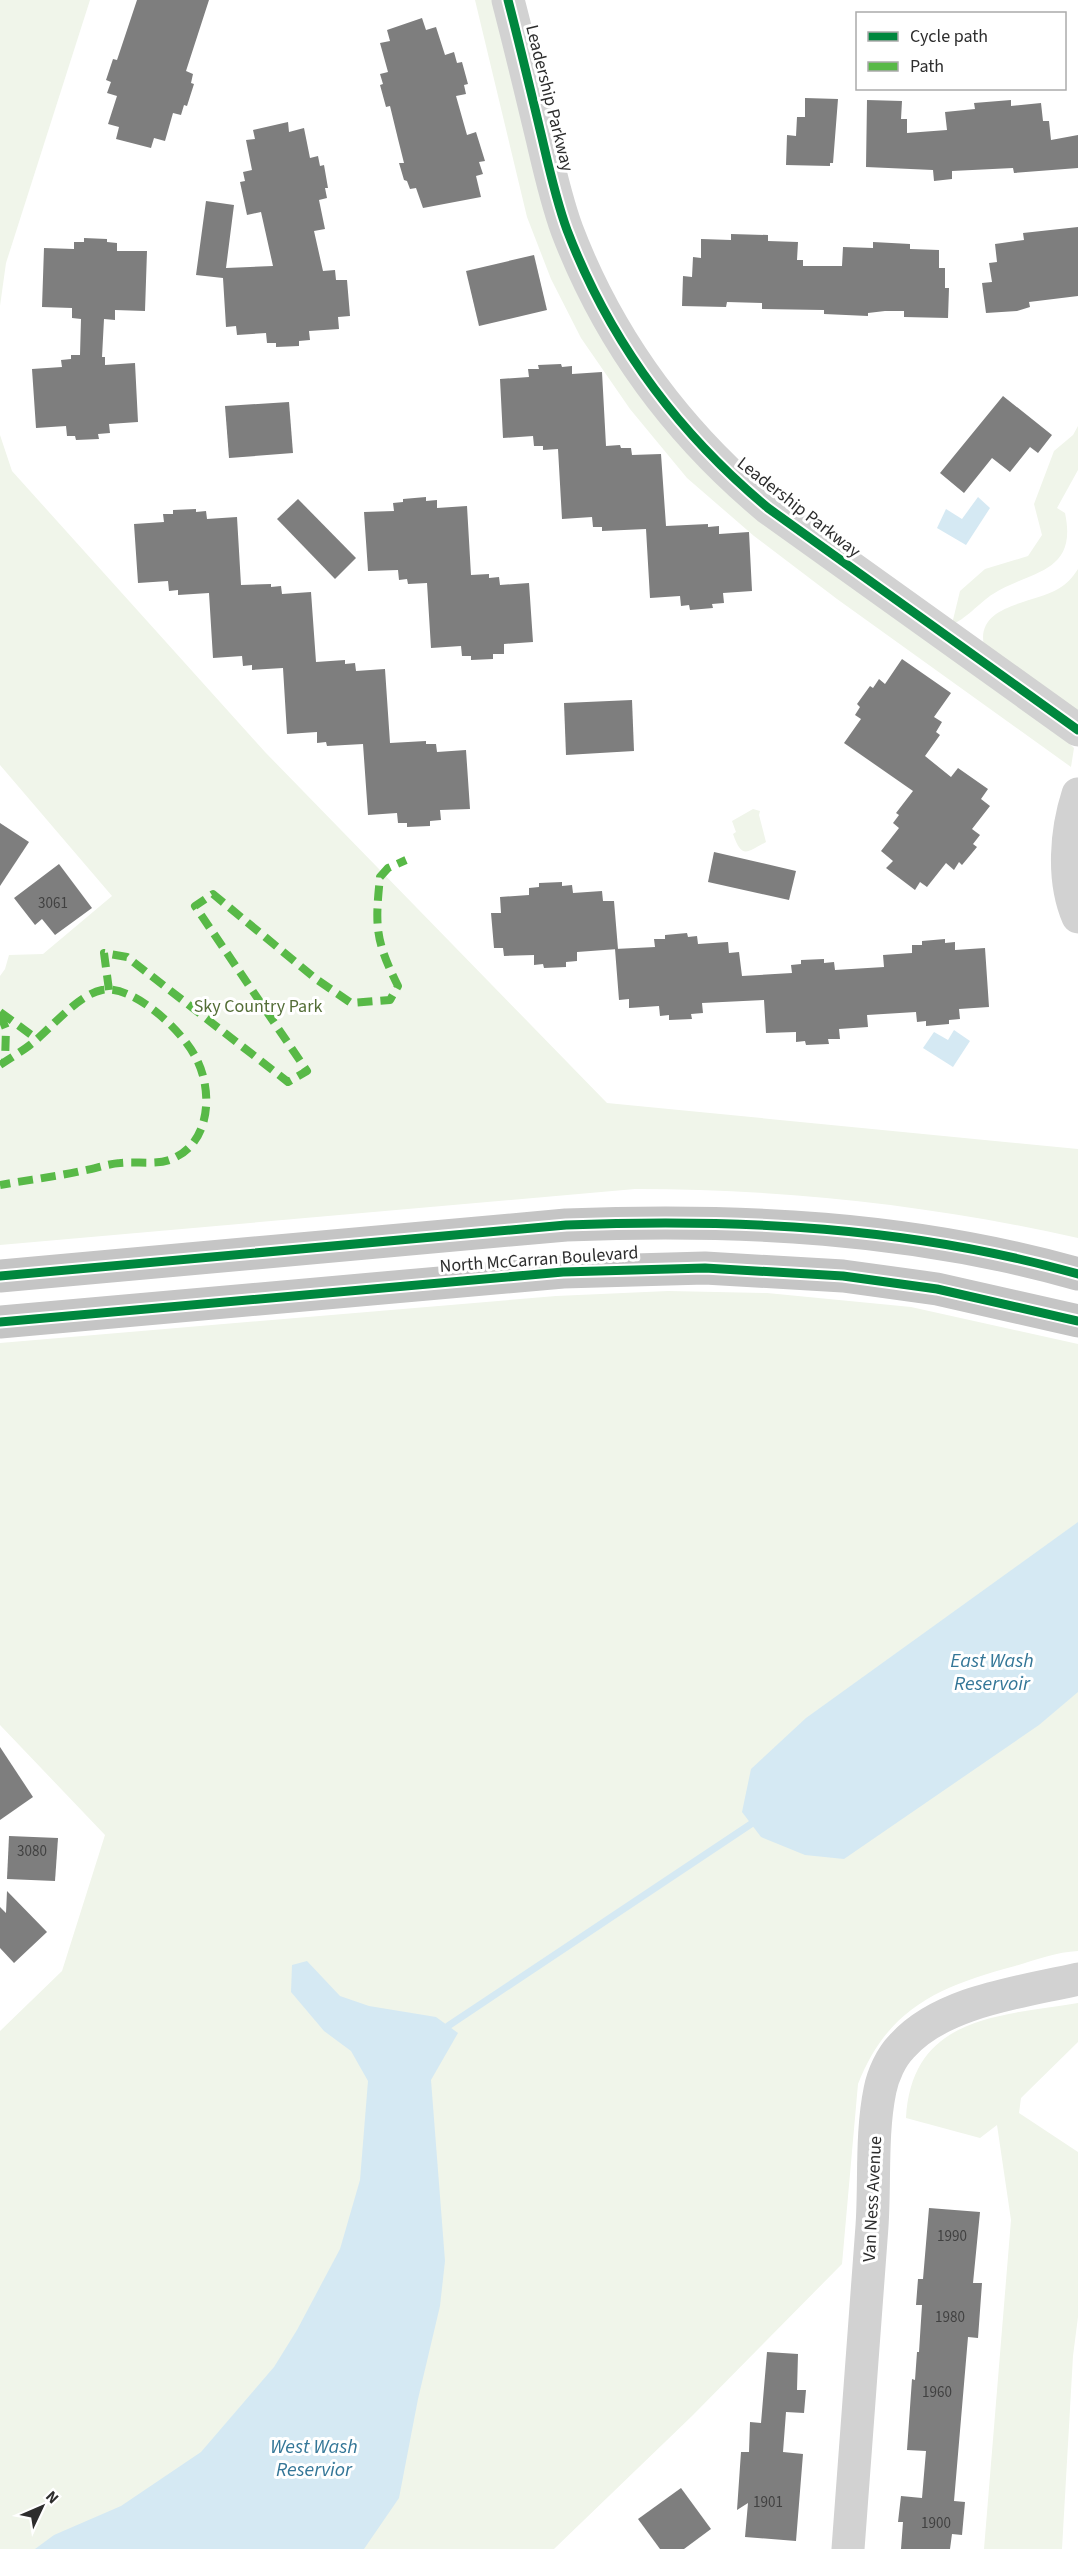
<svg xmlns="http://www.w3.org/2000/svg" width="1078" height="2549" font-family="'Source Sans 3',sans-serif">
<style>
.green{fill:#f0f5ea}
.water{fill:#d5e9f3}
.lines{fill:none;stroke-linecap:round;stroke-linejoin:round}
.stream{stroke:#d5e9f3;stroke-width:7}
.building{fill:#7e7e7e}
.minor{stroke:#d2d2d2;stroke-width:33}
.major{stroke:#c5c5c5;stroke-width:33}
.quiet{stroke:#58b947;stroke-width:8;stroke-dasharray:15 8;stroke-linecap:butt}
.cycleway-casing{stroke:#fff;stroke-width:13}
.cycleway{stroke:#00873e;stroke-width:9}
.labels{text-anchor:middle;stroke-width:6;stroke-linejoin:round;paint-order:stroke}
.number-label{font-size:15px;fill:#414141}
.street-label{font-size:18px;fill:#2d2d2d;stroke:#fff}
.park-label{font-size:18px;fill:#536d36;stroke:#fff}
.water-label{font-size:20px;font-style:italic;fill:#337697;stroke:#fff}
</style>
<rect width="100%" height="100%" fill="#fff"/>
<g class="green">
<polygon points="0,0 90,0 6,263 0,306"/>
<polygon points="475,0 494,0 609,349 644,402 698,465 1068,742 1074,748 1071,767 837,599 754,536 687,478 630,409 581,338 551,279 527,217"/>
<path d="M1078,426v44l-21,38 8,5c13,61 -34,57 -72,81 -13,8 -29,27 -41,30l8,-33 25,-22 43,-13 14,-21 -8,-31 20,-53 19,-16z"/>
<path d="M0,435l12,36 253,281 342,351 471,46v89c-146,-33 -294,-49 -443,-49l-635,56v-269l5,-7 4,-14 34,-1 69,-58 -112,-131z"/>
<path d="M1078,569v143l-94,-66c-9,-42 49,-42 74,-57 9,-5 14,-11 20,-20z"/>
<path d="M753,809l7,2 -1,4 7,27c-20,11 -24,17 -33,-8l3,-2 -4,-11z"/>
<path d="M668,1291l99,2 144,14 167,37v607c-21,1 -43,9 -63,15 -74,20 -127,41 -157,118l-16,180 -150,152 -138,133h-554v-518l62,-60 43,-136 -105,-110v-382l556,-47z"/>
<path d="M1078,2003v39l-57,56 -2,15 59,39v165l-5,39 -11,193h-78l27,-329 -14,-95 -17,13 -74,-20c6,-102 92,-102 172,-115z"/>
</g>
<g class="water">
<polygon points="978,497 990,508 966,545 937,528 946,509 962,519"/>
<polygon points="954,1030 970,1041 953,1067 923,1048 934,1032 948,1040"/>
<polygon points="1078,1522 1078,1692 1039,1725 844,1859 805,1855 761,1837 742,1812 751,1769 806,1718"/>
<polygon points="307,1961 340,1996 369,2006 436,2017 458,2033 431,2080 445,2261 440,2306 418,2399 399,2498 364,2549 35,2549 54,2535 121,2506 201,2452 274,2367 297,2330 340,2249 360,2180 368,2081 351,2051 324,2031 291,1992 292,1965"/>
</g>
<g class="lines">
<polyline class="stream" points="448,2026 751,1824"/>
</g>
<g class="building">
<polygon points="137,0 209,0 186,71 193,74 191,83 194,84 187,106 184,105 181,115 173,113 165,141 154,138 151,148 116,139 119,127 108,124 117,96 107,93 111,82 106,80 113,59 117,60"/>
<polygon points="422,18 426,30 436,27 445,55 454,52 457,63 462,62 468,84 464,85 466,94 456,96 467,135 476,132 485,161 479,162 483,174 476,176 481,197 423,208 416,188 410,189 407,181 404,180 399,163 404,163 398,139 390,106 386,107 380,85 383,84 380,74 388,72 380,43 390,41 387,30"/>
<polygon points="805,98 838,99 833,163 830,163 830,166 786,165 787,135 796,136 797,117 805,117"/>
<polygon points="867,100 902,101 901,119 907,119 907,133 947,130 945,112 975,109 974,103 1011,100 1011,106 1041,103 1043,121 1049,121 1051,140 1078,135 1078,168 1014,173 1013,168 952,171 952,179 934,181 933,170 866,167"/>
<polygon points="288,122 289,132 304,128 310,158 318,156 320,166 324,165 328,188 325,188 327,198 319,200 325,229 314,231 323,271 335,270 336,280 347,280 350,316 338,317 339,329 309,331 310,340 299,341 299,346 276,347 276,343 267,343 266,333 237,335 236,326 226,327 223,278 196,275 206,201 234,205 226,268 273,266 261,212 247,215 240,182 245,181 243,172 252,170 246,140 255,139 253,130"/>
<polygon points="1078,227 1078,296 1029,302 1030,307 1017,311 986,313 982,283 992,282 989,263 997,262 995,244 1024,240 1023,233"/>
<polygon points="731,234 768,235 768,241 798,242 797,260 803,260 803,266 842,266 843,247 873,248 873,242 910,244 910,249 939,250 939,268 945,268 945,288 949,288 948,318 904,317 904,311 885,311 868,313 868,316 824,314 824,310 762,309 762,303 727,302 726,307 682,306 683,276 692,277 693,257 701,258 701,239 731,240"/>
<polygon points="84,238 107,239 107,242 117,243 117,251 147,251 145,311 115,310 115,320 104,319 102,357 105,357 105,365 135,363 138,422 109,424 110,433 98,434 99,439 76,440 75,436 67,436 66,426 36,428 32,369 62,367 61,360 71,359 71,355 80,355 81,319 72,318 72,308 42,307 44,248 74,249 74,242 84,242"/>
<polygon points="534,255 547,310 479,326 466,271"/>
<polygon points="561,364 562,367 572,366 572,374 602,372 606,446 620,445 621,448 631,448 632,455 661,454 666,526 708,524 708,527 719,526 719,534 749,532 752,591 723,593 724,603 712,604 713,608 690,610 689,605 681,606 680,596 650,598 646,529 602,531 602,527 593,527 592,517 562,519 558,449 543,450 543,446 534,446 533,436 503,438 500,379 529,377 528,369 539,369 538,365"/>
<polygon points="1003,396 1052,435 1038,453 1030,447 1010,472 992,458 964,493 940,473"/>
<polygon points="289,402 293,453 229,458 225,406"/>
<polygon points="426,497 426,501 437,500 437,508 467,506 471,575 489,574 489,578 499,577 500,585 529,583 533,642 504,644 504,654 493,654 493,659 471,660 471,656 462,656 461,646 431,648 427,583 408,584 407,579 399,580 398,570 368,571 364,512 394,511 393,503 403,502 403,499"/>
<polygon points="298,499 356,558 335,579 277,519"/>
<polygon points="196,509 196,512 206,511 207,519 237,517 241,585 271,584 271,587 281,586 282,594 311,592 316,662 345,660 345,664 355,663 356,671 385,669 390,743 426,741 426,744 436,744 437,752 466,750 470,809 440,810 441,820 430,821 430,826 407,827 407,823 398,823 397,813 368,815 363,744 327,746 326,742 317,743 317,732 287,734 283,668 252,670 252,665 243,666 242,656 213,658 209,593 178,595 178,590 169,591 168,581 138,583 134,524 164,522 163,514 173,514 173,510"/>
<polygon points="902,659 951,693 934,717 942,722 936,732 940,735 925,756 951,777 958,768 988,789 981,799 990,806 972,829 980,835 973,844 977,847 962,865 959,862 954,870 946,863 927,887 920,882 915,890 886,868 893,861 881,851 899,828 893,823 899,815 896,813 913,791 844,743 861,719 855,715 860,707 857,704 870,686 873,688 879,679 885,684"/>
<polygon points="632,700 634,751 566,755 564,703"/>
<polygon points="0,823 29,842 0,886"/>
<polygon points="714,852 796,871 789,900 708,882"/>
<polygon points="59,864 92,908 55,935 42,919 35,925 14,898"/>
<polygon points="562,882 562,886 572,885 573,893 602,891 603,901 614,901 618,949 577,952 577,961 566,962 566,967 544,968 543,964 534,965 534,955 504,956 503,948 494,948 491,913 501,913 500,897 529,895 529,888 539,887 539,883"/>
<polygon points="687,933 688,937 697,936 698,944 728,942 729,953 739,952 742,976 792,973 791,965 801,964 801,960 824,959 824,963 834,962 835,970 884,967 883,955 912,953 912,945 922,945 922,941 945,939 945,943 955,942 955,950 985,948 989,1007 959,1009 960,1019 949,1020 949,1024 926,1026 926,1021 917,1022 916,1012 867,1015 868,1027 839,1029 840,1039 828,1039 829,1044 806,1045 805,1041 796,1042 796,1032 766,1033 764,1000 702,1003 703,1013 691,1014 692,1019 669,1020 669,1015 660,1016 659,1006 629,1008 629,999 619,1000 615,949 655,947 654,939 665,939 665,935"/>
<polygon points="0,1747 33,1797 0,1820"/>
<polygon points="9,1836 58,1838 55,1881 7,1879"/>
<polygon points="7,1891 47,1932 14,1963 0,1948 0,1907 6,1913"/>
<polygon points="929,2208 980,2212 973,2283 982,2283 978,2338 968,2337 954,2501 965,2502 962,2535 952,2534 950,2549 901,2549 903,2522 898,2522 901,2496 922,2498 926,2451 907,2450 912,2379 915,2380 917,2352 919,2352 922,2305 916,2305 918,2279 923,2279"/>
<polygon points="767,2352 798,2354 797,2390 806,2390 804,2413 786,2412 783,2452 803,2454 796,2541 745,2537 748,2503 737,2510 741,2452 749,2452 750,2422 761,2423"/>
<polygon points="681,2488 711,2529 684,2549 660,2549 638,2519"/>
</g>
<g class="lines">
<g class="minor">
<path d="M508,0c12,46 23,92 34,138 7,30 14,62 25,92 42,110 111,203 201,278l310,222"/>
<path d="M1078,794c-12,37 -16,86 0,123"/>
<path d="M848,2549c8,-108 16,-215 24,-323 3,-44 -1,-92 8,-136 3,-15 11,-33 22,-44 40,-45 120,-54 176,-67"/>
</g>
<g class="major">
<path d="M0,1276l566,-51c172,-7 346,2 512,49"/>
<polyline points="0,1322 563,1272 705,1268 843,1276 937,1289 1078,1321"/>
</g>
<g class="quiet">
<path d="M109,990l-5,-37 23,4 161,125 19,-11 -112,-165 18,-12 103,85 35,24 39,-3 8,-14c-23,-46 -23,-60 -18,-109l8,-9 18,-8"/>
<polyline points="0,1012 37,1039"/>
<polyline points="0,1014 6,1029 5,1061"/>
<path d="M0,1065c10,-7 21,-13 30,-20 21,-16 47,-50 72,-55 31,-6 81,41 94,68 17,32 15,83 -22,100 -15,8 -37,3 -54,5 -13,1 -26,6 -39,8 -27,6 -54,9 -81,14"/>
</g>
<defs>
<g id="cycleway">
<path d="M508,0c12,46 23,92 34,138 7,30 14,62 25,92 42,110 111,203 201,278l310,222"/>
<path d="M0,1276l566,-51c172,-7 346,2 512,49"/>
<polyline points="0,1322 563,1272 705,1268 843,1276 937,1289 1078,1321"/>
</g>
</defs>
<use href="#cycleway" class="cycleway-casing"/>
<use href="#cycleway" class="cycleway"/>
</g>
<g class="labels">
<g class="number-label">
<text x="53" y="908">3061</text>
<text x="32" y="1856">3080</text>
<text x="952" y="2241">1990</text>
<text x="950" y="2322">1980</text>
<text x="937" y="2397">1960</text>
<text x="768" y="2507">1901</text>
<text x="936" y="2528">1900</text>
</g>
<g class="street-label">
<text transform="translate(550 98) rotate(76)" y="6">Leadership Parkway</text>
<text transform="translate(799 507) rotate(38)" y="6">Leadership Parkway</text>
<text transform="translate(539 1259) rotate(-4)" y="6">North McCarran Boulevard</text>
<text transform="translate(872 2199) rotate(-87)" y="6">Van Ness Avenue</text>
</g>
<g class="park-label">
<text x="258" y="1012">Sky Country Park</text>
</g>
<g class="water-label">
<text x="992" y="1667">East Wash<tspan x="992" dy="23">Reservoir</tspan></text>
<text x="314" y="2453">West Wash<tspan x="314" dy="23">Reservior</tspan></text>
</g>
</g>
<rect x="856" y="12" width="210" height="78" fill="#ffffff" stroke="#ababab" stroke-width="1.5"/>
<rect x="868" y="32" width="30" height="9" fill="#00873e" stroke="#ababab" stroke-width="1.5"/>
<text x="910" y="42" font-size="18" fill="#2d2d2d">Cycle path</text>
<rect x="868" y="62" width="30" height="9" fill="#58b947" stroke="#ababab" stroke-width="1.5"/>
<text x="910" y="72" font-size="18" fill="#2d2d2d">Path</text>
<g transform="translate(42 2507) rotate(46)" stroke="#ffffff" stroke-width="4.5" paint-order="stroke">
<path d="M0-4.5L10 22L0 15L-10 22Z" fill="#2d2d2d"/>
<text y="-9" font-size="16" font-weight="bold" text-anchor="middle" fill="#2d2d2d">N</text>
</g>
</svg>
